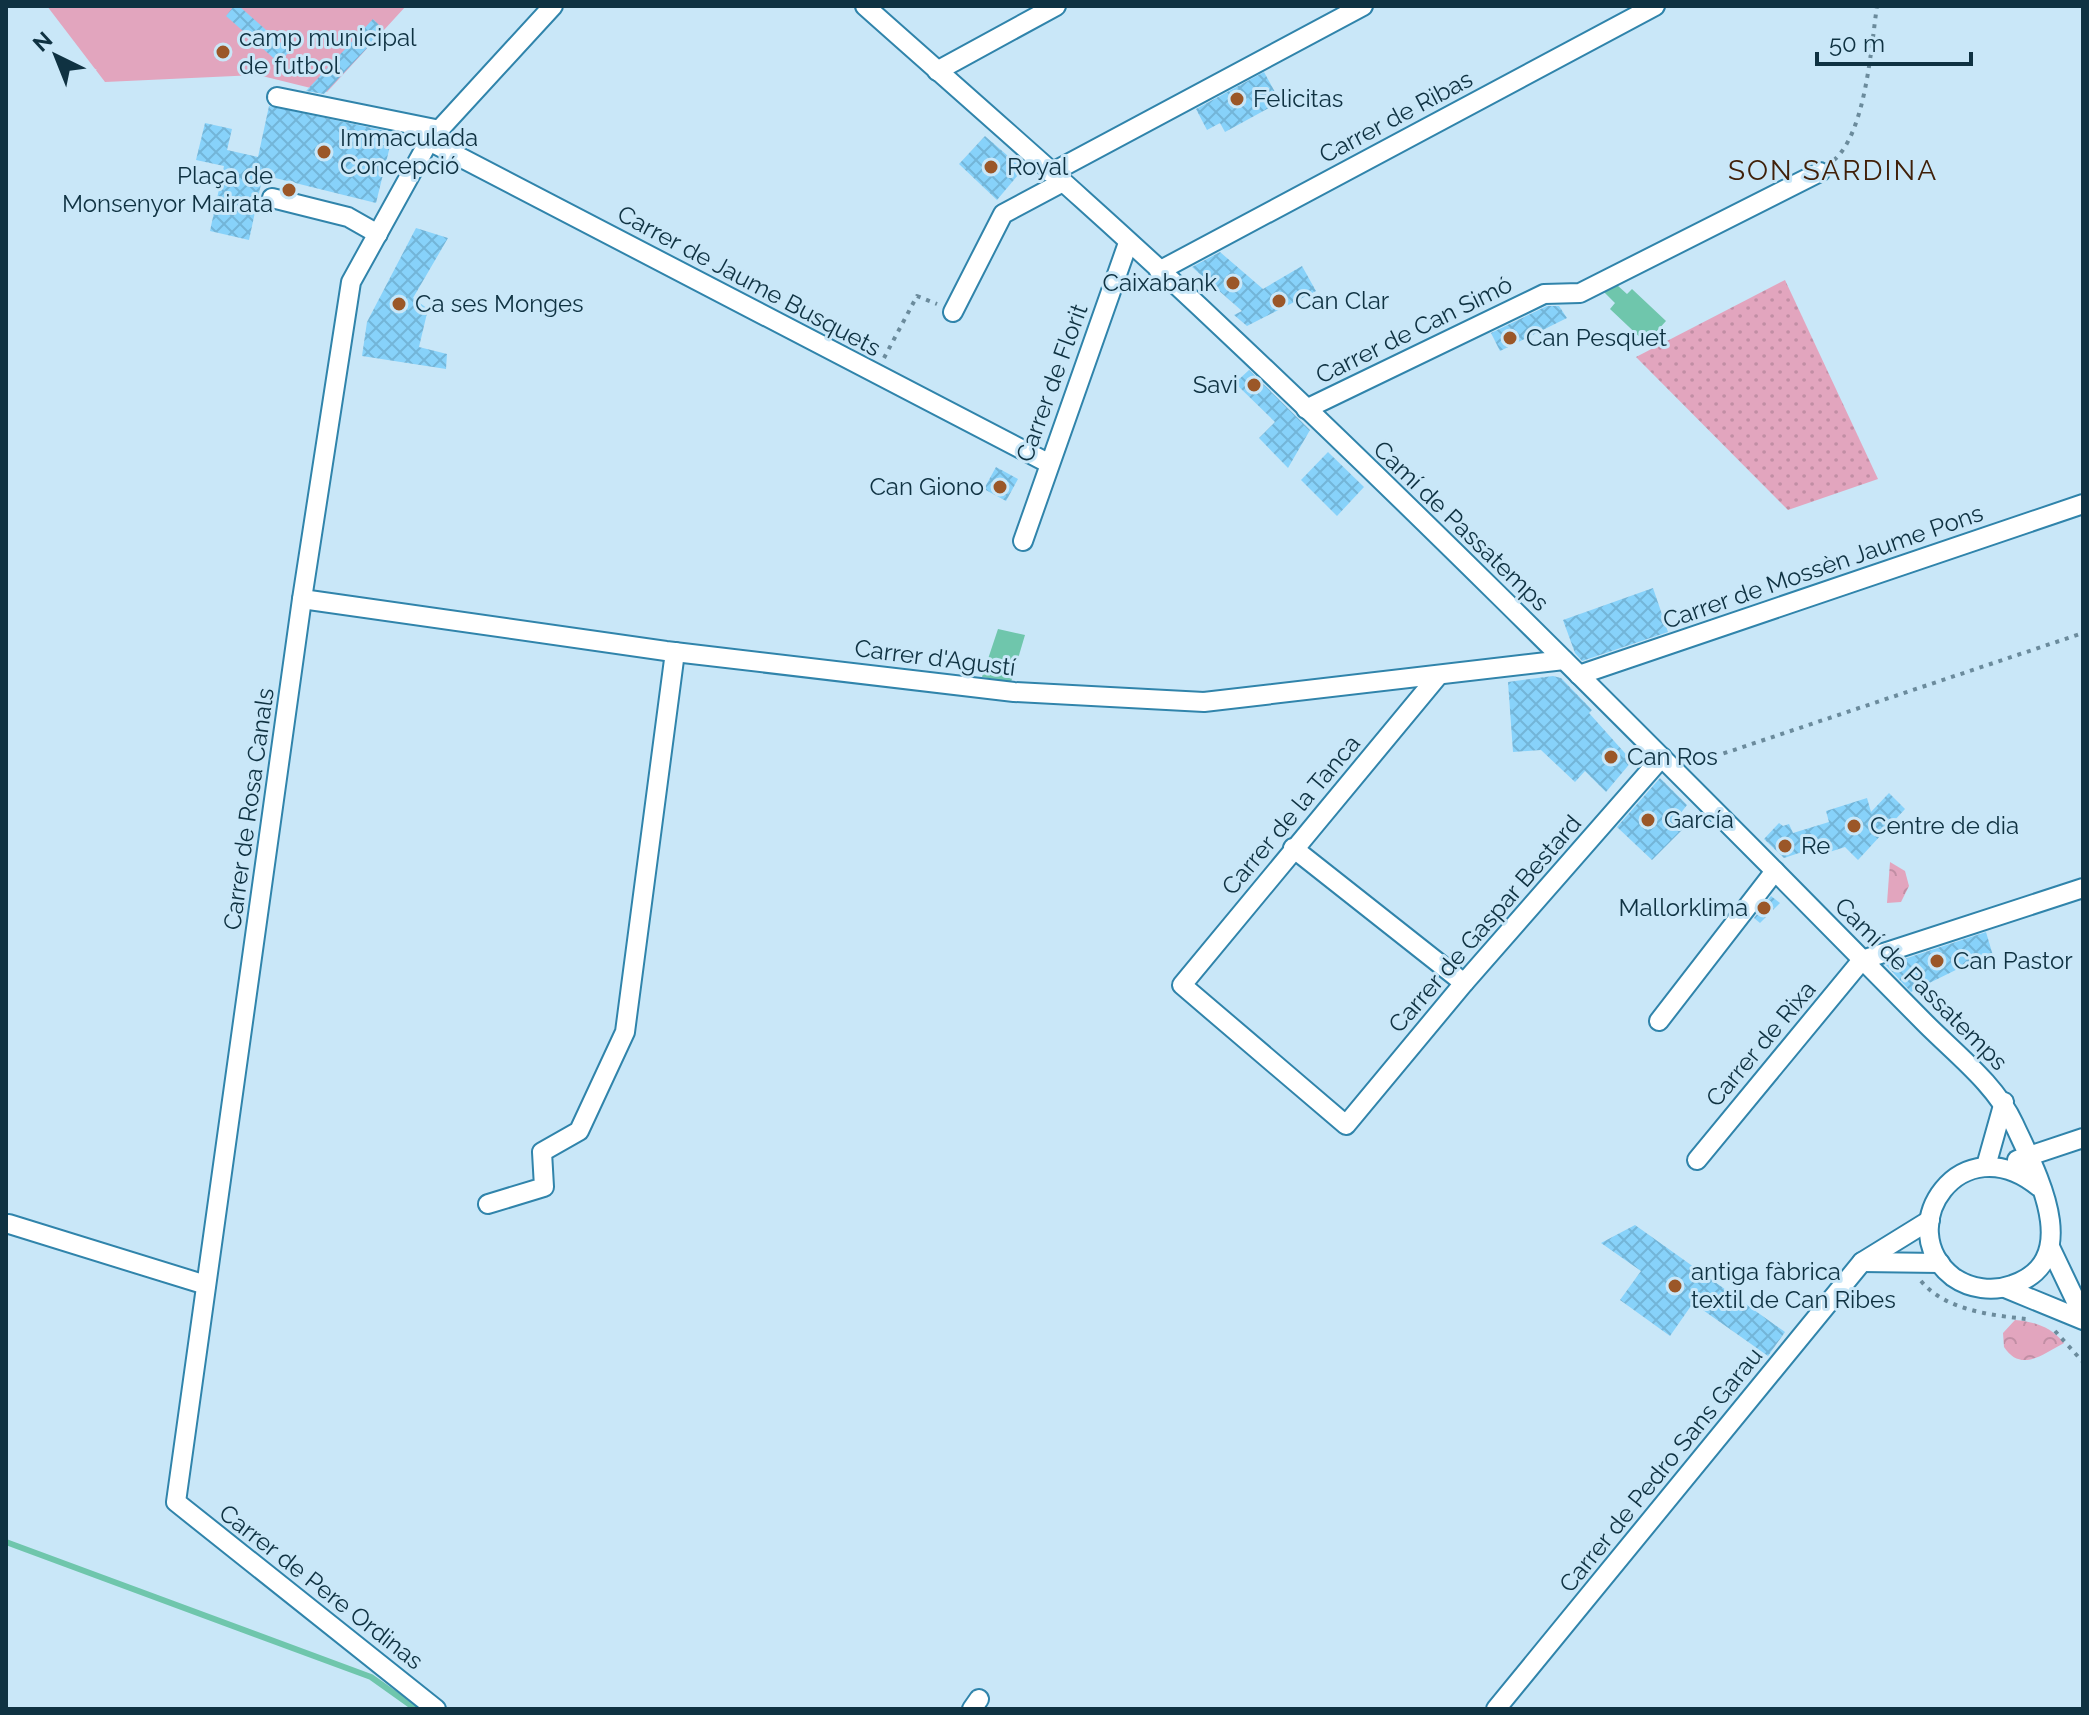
<svg xmlns="http://www.w3.org/2000/svg" width="2089" height="1715" font-family="Raleway,sans-serif">
<style>
.grass{fill:url(#grass-dots)}
.park{fill:url(#park-crowns)}
.pitch{fill:#e2a5be}
.water{fill:#6fc6ac}
.lines{fill:none;stroke-linecap:round;stroke-linejoin:round}
.stream{stroke:#6fc6ac;stroke-width:6}
.building{fill:url(#building-cross-hatch)}
.street-casing{stroke:#3084ab;stroke-width:22}
.path{stroke:#6b8b9c;stroke-width:4;stroke-dasharray:4 6;stroke-linecap:butt}
.street{stroke:#fff;stroke-width:18}
.poi-dot{fill:#9b5728;stroke:#c9e7f8;stroke-width:3}
.labels{text-anchor:middle;stroke-width:6;stroke-linejoin:round;paint-order:stroke}
.poi-label{font-size:24px;fill:#0f3242;stroke:#c9e7f8;text-anchor:start}
.street-label{font-size:24px;fill:#0f3242;stroke:#c9e7f8}
.quarter-label{font-size:28px;letter-spacing:2px;fill:#402009;stroke:#c9e7f8}
</style>
<defs>
<pattern id="grass-dots" width="8" height="8" patternUnits="userSpaceOnUse" patternTransform="scale(2)"><rect width="8" height="8" fill="#e2a5be"/><path d="M2 2h.1M6 6h.1" fill="none" stroke="#c18ea4" stroke-width="1.8" stroke-linecap="round"/></pattern>
<pattern id="park-crowns" width="20" height="18" patternUnits="userSpaceOnUse" patternTransform="scale(2)"><rect width="20" height="18" fill="#e2a5be"/><path d="M2 6a3 3 0 1 1 6 0M12 15a3 3 0 1 1 6 0" fill="none" stroke="#c18ea4"/></pattern>
<pattern id="building-cross-hatch" width="8" height="8" patternUnits="userSpaceOnUse" patternTransform="scale(2)"><rect width="8" height="8" fill="#87d2fa"/><path d="M0 0l8 8M0 8l8-8" fill="none" stroke="#73b5d8"/></pattern>
</defs>
<rect width="100%" height="100%" fill="#c9e7f8"/>
<polygon class="grass" points="1785,280 1878,479 1788,510 1636,357"/>
<g class="park">
<polygon points="1890,862 1905,871 1909,886 1901,902 1887,903"/>
<path d="M2015,1320c21,2 36,7 49,23 -21,11 -43,30 -60,4l-1,-14z"/>
</g>
<polygon class="pitch" points="47,6 406,6 327,92 258,75 105,82"/>
<g class="water">
<polygon points="1617,285 1627,294 1632,289 1666,321 1646,343 1610,309 1615,303 1603,291"/>
<polygon points="998,629 1025,635 1011,682 982,677"/>
</g>
<g class="lines">
<polyline class="stream" points="6,1542 371,1677 416,1709"/>
</g>
<g class="building">
<polygon points="234,6 239,6 290,51 279,63 226,16"/>
<polygon points="373,19 384,30 324,94 306,91"/>
<polygon points="1264,72 1275,92 1271,94 1276,104 1225,132 1220,123 1207,130 1196,109"/>
<polygon points="269,106 386,131 383,145 390,146 376,203 263,175 249,240 210,231 224,166 196,160 205,123 232,129 227,150 258,157"/>
<polygon points="985,136 1023,169 997,200 959,164"/>
<polygon points="416,228 448,238 413,298 428,309 419,347 447,354 446,369 362,356 367,322"/>
<polygon points="1220,252 1263,289 1302,266 1316,291 1247,326 1234,315 1242,311 1192,267"/>
<polygon points="1547,306 1559,306 1567,318 1500,351 1491,333"/>
<polygon points="1249,370 1310,430 1288,468 1259,438 1275,422 1235,383"/>
<polygon points="1328,452 1364,487 1337,516 1301,480"/>
<polygon points="996,467 1018,479 1006,501 984,489"/>
<polygon points="1653,588 1668,632 1582,661 1575,653 1563,620"/>
<polygon points="1553,676 1561,678 1592,710 1589,713 1632,761 1606,792 1585,771 1575,782 1541,750 1513,752 1508,682"/>
<polygon points="1660,778 1687,805 1680,814 1689,823 1652,860 1617,827"/>
<polygon points="1889,793 1905,809 1858,860 1845,847 1817,856 1814,848 1784,858 1764,839 1779,823 1783,826 1789,824 1793,833 1829,822 1826,811 1867,798 1871,812"/>
<polygon points="1771,896 1780,903 1760,923 1754,918"/>
<polygon points="1986,932 1994,959 1976,969 1972,962 1911,992 1886,965"/>
<polygon points="1635,1225 1785,1332 1768,1356 1693,1303 1670,1336 1620,1300 1641,1271 1601,1243"/>
</g>
<g class="lines">
<defs>
<g id="street">
<path d="M865,6c118,105 239,210 354,319 188,177 372,361 554,544 51,52 102,104 153,155 31,31 70,61 88,100 21,46 72,136 -2,161 -19,7 -42,4 -59,-8 -63,-49 8,-154 86,-90"/>
<polyline points="937,71 1056,6"/>
<polyline points="277,97 440,130"/>
<polyline points="429,141 1048,463"/>
<polyline points="1051,173 1363,6"/>
<polyline points="272,198 348,217 378,234"/>
<polyline points="1159,271 1655,6"/>
<polyline points="953,312 1003,214 1061,183"/>
<polyline points="1306,409 1544,294 1580,293 1820,172"/>
<polyline points="1023,541 1128,243"/>
<polyline points="302,599 666,651 1014,692 1204,702 1564,660"/>
<polyline points="1579,675 2083,504"/>
<polyline points="1438,676 1182,985 1346,1125 1464,983 1662,757"/>
<polyline points="1293,848 1464,983"/>
<polyline points="1659,1021 1775,871"/>
<polyline points="1697,1160 1862,960 2083,888"/>
<polyline points="2017,1160 2083,1138"/>
<polyline points="1986,1166 2004,1102"/>
<polyline points="488,1204 544,1187 542,1152 579,1131 625,1032 675,652"/>
<polyline points="9,1224 206,1285"/>
<polyline points="2050,1247 2083,1316"/>
<polyline points="1862,1262 1940,1263"/>
<polyline points="2005,1288 2083,1320"/>
<polyline points="436,1709 176,1502 302,599 351,282 429,141 553,6"/>
<polyline points="972,1709 979,1699"/>
<polyline points="1496,1709 1862,1262 1930,1220"/>
</g>
</defs>
<use href="#street" class="street-casing"/>
<g class="path">
<path d="M1834,160c32,-28 37,-113 43,-154"/>
<polyline points="884,358 917,296 937,304"/>
<polyline points="1695,763 2083,633"/>
<path d="M1921,1281c24,29 69,34 105,38"/>
<polyline points="2055,1331 2083,1362"/>
</g>
<use href="#street" class="street"/>
</g>
<g class="poi-dot">
<circle cx="223" cy="52" r="8"/>
<circle cx="1237" cy="99" r="8"/>
<circle cx="324" cy="152" r="8"/>
<circle cx="991" cy="167" r="8"/>
<circle cx="289" cy="190" r="8"/>
<circle cx="1233" cy="283" r="8"/>
<circle cx="1279" cy="301" r="8"/>
<circle cx="399" cy="304" r="8"/>
<circle cx="1510" cy="338" r="8"/>
<circle cx="1254" cy="385" r="8"/>
<circle cx="1000" cy="487" r="8"/>
<circle cx="1611" cy="757" r="8"/>
<circle cx="1648" cy="820" r="8"/>
<circle cx="1854" cy="826" r="8"/>
<circle cx="1785" cy="846" r="8"/>
<circle cx="1764" cy="908" r="8"/>
<circle cx="1937" cy="961" r="8"/>
<circle cx="1675" cy="1286" r="8"/>
</g>
<g class="labels">
<g class="poi-label">
<text x="239" y="46">camp municipal<tspan x="239" dy="28">de futbol</tspan></text>
<text x="1253" y="107">Felicitas</text>
<text x="340" y="146">Immaculada<tspan x="340" dy="28">Concepció</tspan></text>
<text x="1007" y="175">Royal</text>
<text x="273" y="184" text-anchor="end">Plaça de<tspan x="273" dy="28">Monsenyor Mairata</tspan></text>
<text x="1217" y="291" text-anchor="end">Caixabank</text>
<text x="1295" y="309">Can Clar</text>
<text x="415" y="312">Ca ses Monges</text>
<text x="1526" y="346">Can Pesquet</text>
<text x="1238" y="393" text-anchor="end">Savi</text>
<text x="984" y="495" text-anchor="end">Can Giono</text>
<text x="1627" y="765">Can Ros</text>
<text x="1664" y="828">García</text>
<text x="1870" y="834">Centre de dia</text>
<text x="1801" y="854">Re</text>
<text x="1748" y="916" text-anchor="end">Mallorklima</text>
<text x="1953" y="969">Can Pastor</text>
<text x="1691" y="1280">antiga fàbrica<tspan x="1691" dy="28">textil de Can Ribes</tspan></text>
</g>
<g class="street-label">
<text transform="translate(1396 117) rotate(-28)" y="8">Carrer de Ribas</text>
<text transform="translate(749 281) rotate(28)" y="8">Carrer de Jaume Busquets</text>
<text transform="translate(1414 330) rotate(-26)" y="8">Carrer de Can Simó</text>
<text transform="translate(1052 383) rotate(-70)" y="8">Carrer de Florit</text>
<text transform="translate(1461 526) rotate(44)" y="8">Camí de Passatemps</text>
<text transform="translate(1823 567) rotate(-19)" y="8">Carrer de Mossèn Jaume Pons</text>
<text transform="translate(935 658) rotate(7)" y="8">Carrer d'Agustí</text>
<text transform="translate(249 809) rotate(-82)" y="8">Carrer de Rosa Canals</text>
<text transform="translate(1291 815) rotate(-50)" y="8">Carrer de la Tanca</text>
<text transform="translate(1485 924) rotate(-49)" y="8">Carrer de Gaspar Bestard</text>
<text transform="translate(1921 984) rotate(45)" y="8">Camí de Passatemps</text>
<text transform="translate(1761 1044) rotate(-50)" y="8">Carrer de Rixa</text>
<text transform="translate(1661 1470) rotate(-51)" y="8">Carrer de Pedro Sans Garau</text>
<text transform="translate(321 1587) rotate(38)" y="8">Carrer de Pere Ordinas</text>
</g>
<g class="quarter-label">
<text x="1833" y="180">SON SARDINA</text>
</g>
</g>
<rect width="2089" height="1715" fill="none" stroke="#0f3242" stroke-width="16"/>
<g transform="translate(56 56) rotate(317)" stroke="#c9e7f8" stroke-width="6" paint-order="stroke">
<path d="M0-6L14 30L0 20L-14 30Z" fill="#0f3242"/>
<text y="-12" font-size="22" font-weight="bold" text-anchor="middle" fill="#0f3242">N</text>
</g>
<path d="M1817 52v12h154v-12" fill="none" stroke="#0f3242" stroke-width="4"/>
<text x="1829" y="52" font-size="24" fill="#0f3242" stroke="#c9e7f8" stroke-width="6" paint-order="stroke">50 m</text>
</svg>
